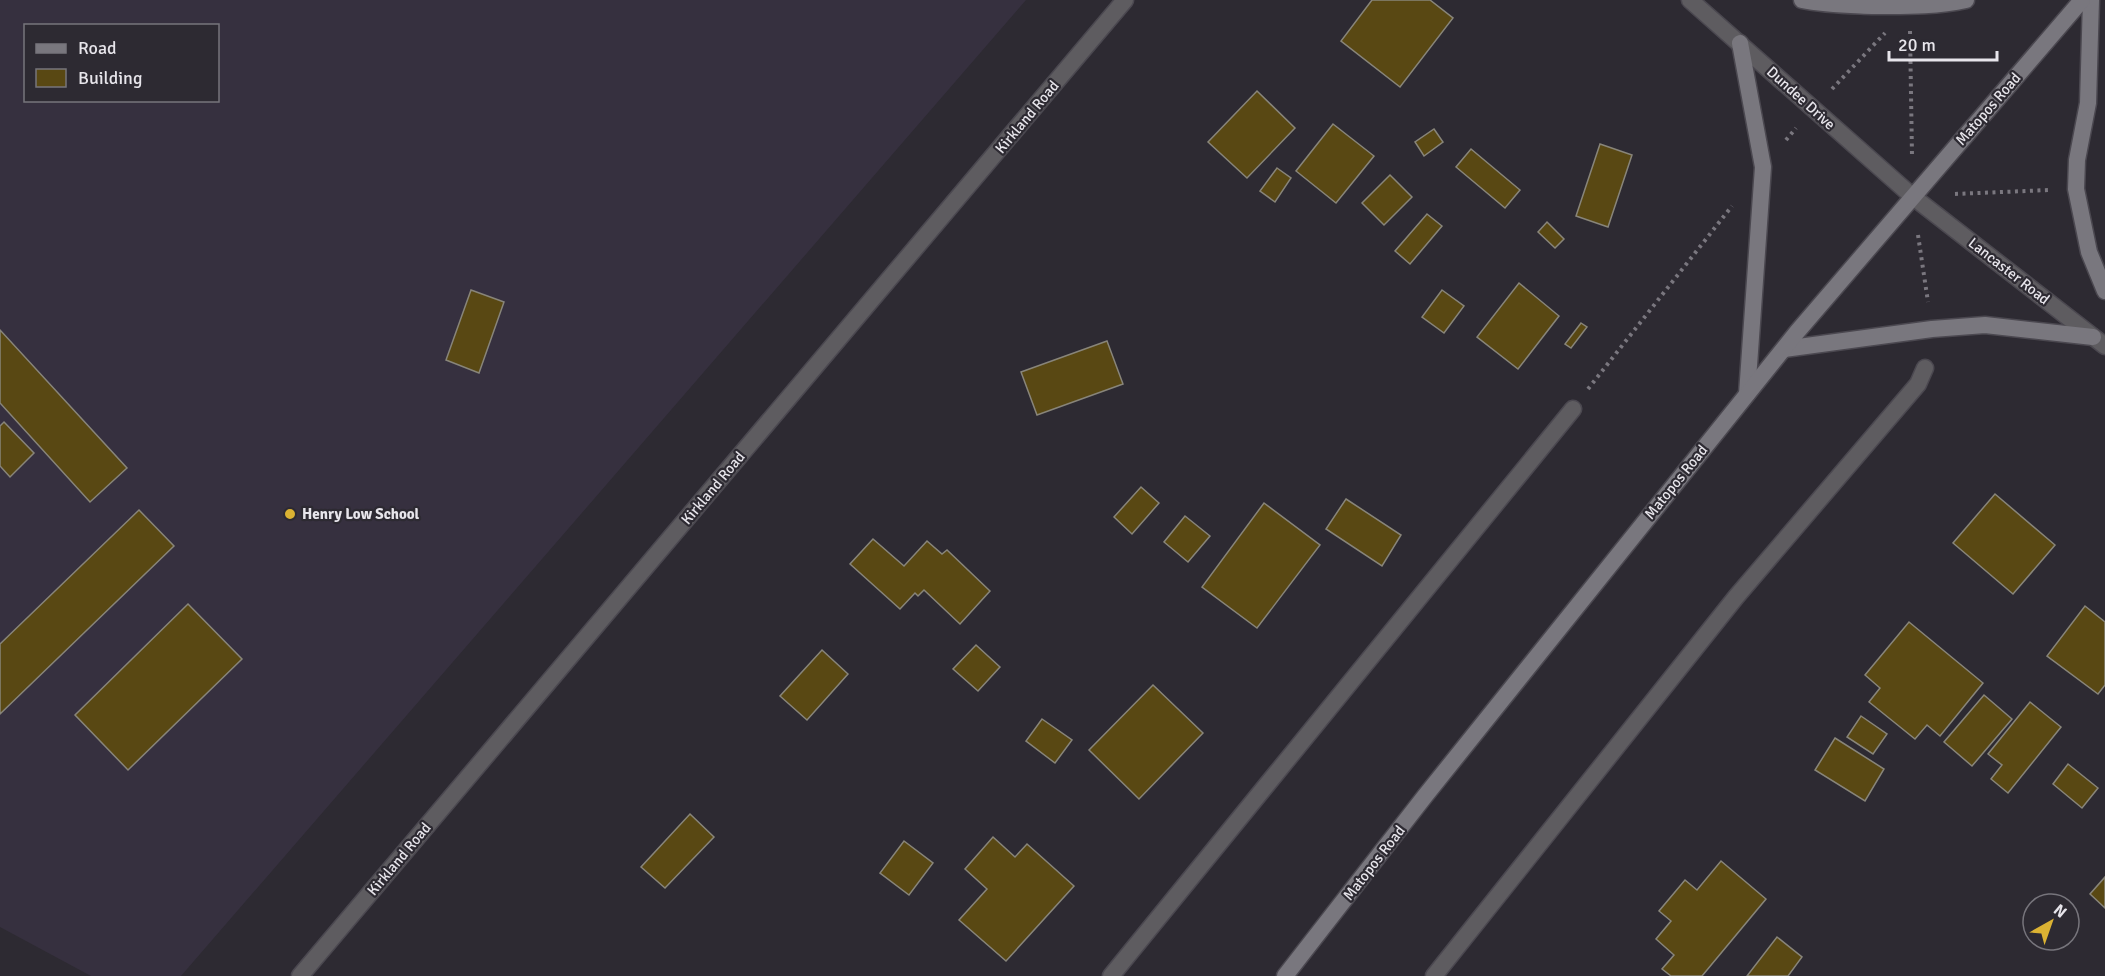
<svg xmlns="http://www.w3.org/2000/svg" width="2105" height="976" font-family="Signika,sans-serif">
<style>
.built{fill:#36303f;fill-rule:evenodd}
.building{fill:#594813;stroke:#88857a;stroke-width:1.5}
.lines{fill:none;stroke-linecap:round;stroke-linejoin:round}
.minor-casing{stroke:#4b4850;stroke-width:19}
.tertiary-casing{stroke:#4b4850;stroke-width:19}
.secondary-casing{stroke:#4b4850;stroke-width:19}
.path{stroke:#7a777f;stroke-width:4;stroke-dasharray:3 4.5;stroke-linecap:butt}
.minor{stroke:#5e5c60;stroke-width:16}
.tertiary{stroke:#5e5c60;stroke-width:16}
.secondary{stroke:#79777e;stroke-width:16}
.poi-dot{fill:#dbb233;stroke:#2d2a32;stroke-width:2}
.labels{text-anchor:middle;stroke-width:4.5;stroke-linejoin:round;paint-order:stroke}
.street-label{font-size:15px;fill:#e7e5eb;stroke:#2d2a32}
.poi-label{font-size:15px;font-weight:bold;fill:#e7e5eb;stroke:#2d2a32;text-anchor:start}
</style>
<rect width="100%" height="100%" fill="#2d2a32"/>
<path class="built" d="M0,0h1026l-845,976h-90l-91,-49zM26,26h192v74h-192z"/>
<g class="building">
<polygon points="1372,0 1430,0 1453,18 1400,87 1341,41"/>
<polygon points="1257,91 1295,128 1247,178 1208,142"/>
<polygon points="1333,124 1374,156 1336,203 1296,171"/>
<polygon points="1434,129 1443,142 1424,156 1415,142"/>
<polygon points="1600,144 1632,155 1608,227 1576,216"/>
<polygon points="1471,149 1520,190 1505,208 1456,167"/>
<polygon points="1277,168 1291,178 1275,202 1260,191"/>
<polygon points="1390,175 1412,197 1384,225 1362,203"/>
<polygon points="1427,214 1442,226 1410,264 1395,251"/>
<polygon points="1547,222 1564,239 1555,248 1538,232"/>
<polygon points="1519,283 1559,316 1518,369 1477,337"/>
<polygon points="471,290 504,302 479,373 446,360"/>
<polygon points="1442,290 1464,306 1444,333 1422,317"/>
<polygon points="1581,323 1587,327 1571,348 1565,344"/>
<polygon points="0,330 127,468 90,502 0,403"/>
<polygon points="1107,341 1123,384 1037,415 1021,372"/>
<polygon points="4,422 34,453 10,477 0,466 0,426"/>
<polygon points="1141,487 1159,503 1132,534 1114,517"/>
<polygon points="1995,494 2055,545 2013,594 1953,543"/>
<polygon points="1346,499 1401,535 1382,566 1326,529"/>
<polygon points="1264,503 1320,545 1257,628 1202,587"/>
<polygon points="139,510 174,546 0,714 0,644"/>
<polygon points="1185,516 1210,536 1188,562 1164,542"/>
<polygon points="873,539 904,566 927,541 942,554 947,550 990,591 960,624 924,590 918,596 915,593 900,609 850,564"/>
<polygon points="188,604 242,659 128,770 75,715"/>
<polygon points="2085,606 2105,622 2105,685 2098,694 2047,656"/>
<polygon points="1909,622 1983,683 1940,736 1927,725 1915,739 1869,702 1880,688 1865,675"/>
<polygon points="976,645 1000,667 978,691 953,669"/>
<polygon points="822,650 848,674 807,720 780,696"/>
<polygon points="1153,685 1203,733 1139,799 1089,750"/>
<polygon points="1984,695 2012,719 1972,766 1944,742"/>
<polygon points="2030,702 2061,727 2008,793 1991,779 2002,765 1988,754"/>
<polygon points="1861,716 1887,734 1873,754 1847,737"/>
<polygon points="1042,719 1072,740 1055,763 1026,741"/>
<polygon points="1835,738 1884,769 1865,801 1815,770"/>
<polygon points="2068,764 2098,788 2082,808 2053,784"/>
<polygon points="690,814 714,837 665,888 641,867"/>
<polygon points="993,837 1015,857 1027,844 1074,886 1006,961 959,920 987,889 965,869"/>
<polygon points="904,841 933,863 909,895 880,873"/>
<polygon points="1721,861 1766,899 1702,976 1671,976 1662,969 1674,955 1656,939 1671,921 1659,911 1685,880 1697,890"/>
<polygon points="2105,877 2105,908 2090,894"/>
<polygon points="1777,937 1802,957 1788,976 1747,976"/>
</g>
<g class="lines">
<defs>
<g id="minor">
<polyline points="300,976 1125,0"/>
<polyline points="1111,976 1573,409"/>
<polyline points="1434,976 1736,597 1918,384 1925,368"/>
</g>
<polyline id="tertiary" points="1690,0 1912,196 2105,346"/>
<g id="secondary">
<path d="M1802,0c23,5 46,5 70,6 32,0 63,1 94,-6"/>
<polyline points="2091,0 2088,103 2077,160 2076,189 2089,252 2105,291"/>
<polyline points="1740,43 1763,167 1747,394"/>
<polyline points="1784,349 1932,329 1985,325 2093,337"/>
<polyline points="1285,976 1425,796 1797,332 2082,0"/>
</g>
</defs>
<use href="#minor" class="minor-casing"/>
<use href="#tertiary" class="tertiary-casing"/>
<use href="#secondary" class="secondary-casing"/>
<g class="path">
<polyline points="1910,31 1912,156"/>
<polyline points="1832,89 1885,33"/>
<polyline points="1786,140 1796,128"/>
<polyline points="1955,194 2049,190"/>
<polyline points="1918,235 1928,302"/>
<polyline points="1588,389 1732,206"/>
</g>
<use href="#minor" class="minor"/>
<use href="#tertiary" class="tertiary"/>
<use href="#secondary" class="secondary"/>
</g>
<circle class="poi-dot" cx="290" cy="514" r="6"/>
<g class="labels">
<g class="street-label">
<text transform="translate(1801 98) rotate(42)" y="5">Dundee Drive</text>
<text transform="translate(1988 109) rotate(-49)" y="5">Matopos Road</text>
<text transform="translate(1027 117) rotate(-50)" y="5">Kirkland Road</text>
<text transform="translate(2009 271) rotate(38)" y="5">Lancaster Road</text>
<text transform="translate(1676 482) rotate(-51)" y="5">Matopos Road</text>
<text transform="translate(713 488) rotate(-50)" y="5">Kirkland Road</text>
<text transform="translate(399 859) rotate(-50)" y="5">Kirkland Road</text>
<text transform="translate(1374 863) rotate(-52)" y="5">Matopos Road</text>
</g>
<g class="poi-label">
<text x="302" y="519">Henry Low School</text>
</g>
</g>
<rect x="24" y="24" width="195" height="78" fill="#2d2a32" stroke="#77757c" stroke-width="1.5"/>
<rect x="36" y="44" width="30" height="9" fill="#79777e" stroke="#77757c" stroke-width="1.5"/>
<text x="78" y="54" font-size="18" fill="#e7e5eb">Road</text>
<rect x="36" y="69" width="30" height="18" fill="#594813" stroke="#77757c" stroke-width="1.5"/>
<text x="78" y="84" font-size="18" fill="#e7e5eb">Building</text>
<g transform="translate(2051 922) rotate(40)"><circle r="28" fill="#2d2a32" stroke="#77757c" stroke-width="1.5"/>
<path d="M0-4.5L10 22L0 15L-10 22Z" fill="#dbb233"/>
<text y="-9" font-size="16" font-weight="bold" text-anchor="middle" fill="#e7e5eb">N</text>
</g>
<path d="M1889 51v9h108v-9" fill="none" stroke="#e7e5eb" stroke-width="3"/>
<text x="1898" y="51" font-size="18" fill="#e7e5eb" stroke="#2d2a32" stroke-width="4.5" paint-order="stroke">20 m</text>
</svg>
